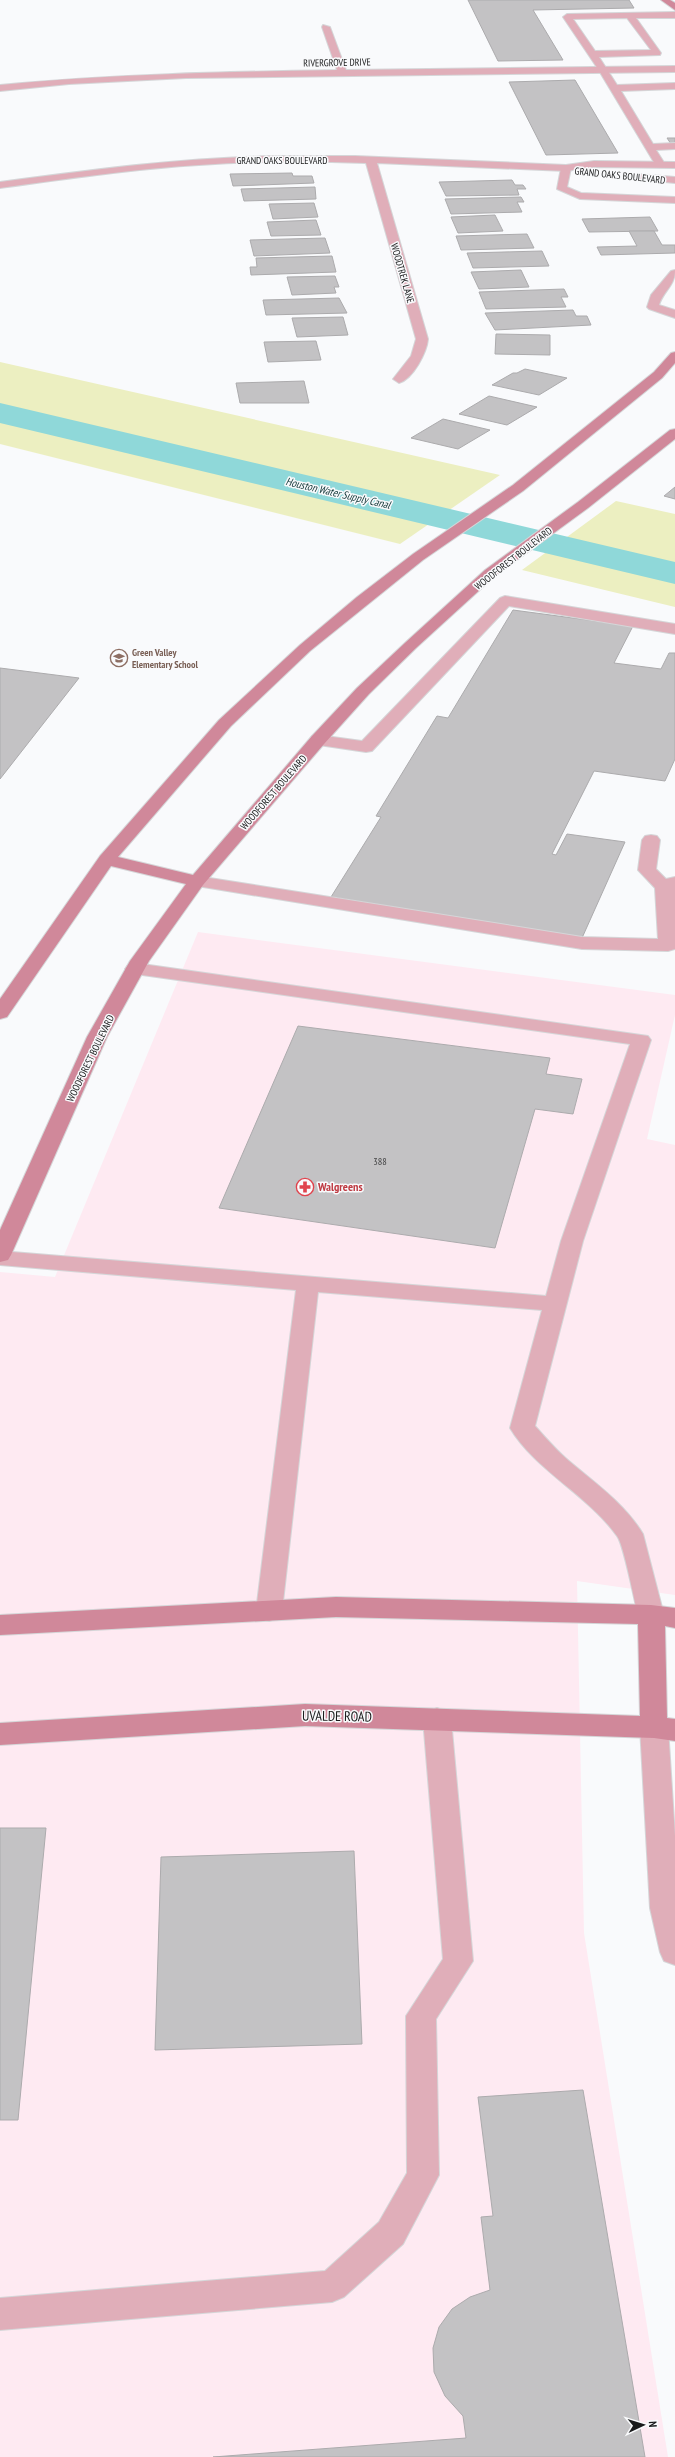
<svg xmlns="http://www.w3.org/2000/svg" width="675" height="2457" font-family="'PT Sans Narrow',sans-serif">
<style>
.commercial{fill:#feeaf2}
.green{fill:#ecefc1}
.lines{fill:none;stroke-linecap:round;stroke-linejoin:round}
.canal{fill:#8fd8d9;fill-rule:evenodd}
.building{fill:#c3c2c4;stroke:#acabad}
.lane-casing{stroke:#d5d6d8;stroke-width:2}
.street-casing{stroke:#d5d6d8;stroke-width:2}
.secondary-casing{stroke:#d5d6d8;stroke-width:2}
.lane{fill:#e0aeb9;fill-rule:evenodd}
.street{fill:#e0aeb9;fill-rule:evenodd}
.secondary{fill:#d0889a;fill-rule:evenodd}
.labels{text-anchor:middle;stroke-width:3;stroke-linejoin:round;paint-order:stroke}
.far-street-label{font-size:10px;fill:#191a1b;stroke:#f9fafc}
.far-education-label{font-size:10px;font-weight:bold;fill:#785e54;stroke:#f9fafc;text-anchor:start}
.number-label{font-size:10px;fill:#444445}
.far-water-label{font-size:11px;font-style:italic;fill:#103536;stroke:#f9fafc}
.health-label{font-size:12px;font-weight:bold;fill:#be3a42;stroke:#f9fafc;text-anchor:start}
.near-street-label{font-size:14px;fill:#191a1b;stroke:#f9fafc}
</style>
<rect width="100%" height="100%" fill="#f9fafc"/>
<polygon class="commercial" points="198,932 675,995 675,1015 647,1139 675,1145 675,1595 577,1581 584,1933 668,2457 0,2457 0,1272 55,1277"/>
<g class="green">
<polygon points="0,362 500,475 400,544 0,444"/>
<polygon points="616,501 675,514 675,607 522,570"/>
</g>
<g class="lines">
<polygon class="canal" points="0,403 675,562 675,584 0,423"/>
</g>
<g class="building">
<polygon points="468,0 629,0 634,8 533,10 563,60 498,61"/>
<polygon points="575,80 618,153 546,155 509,82"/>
<polygon points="667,138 675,138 675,144 671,144"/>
<polygon points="292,173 293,176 312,176 314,183 233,186 230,174"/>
<polygon points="512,180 515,185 523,185 526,189 517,189 519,195 446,196 439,182"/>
<polygon points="315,187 316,199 244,201 241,189"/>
<polygon points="521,197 524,202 517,202 522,212 451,214 445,199"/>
<polygon points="314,203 318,217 273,219 269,204"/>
<polygon points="495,215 503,231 458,233 451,217"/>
<polygon points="650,217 658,231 589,232 582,219"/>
<polygon points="316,220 321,235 271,236 267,222"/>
<polygon points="629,231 654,231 662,245 675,245 675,253 601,255 597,247 637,246"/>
<polygon points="527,234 534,248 461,250 456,236"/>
<polygon points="325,238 330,253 254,256 250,240"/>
<polygon points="542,251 549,266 473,268 467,253"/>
<polygon points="332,256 336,272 251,275 250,267 257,267 256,258"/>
<polygon points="521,270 529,287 479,289 471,272"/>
<polygon points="335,276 339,287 334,287 336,293 292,295 287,277"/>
<polygon points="564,289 568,297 561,297 566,307 486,309 479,292"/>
<polygon points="339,298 347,313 266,315 263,300"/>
<polygon points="573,310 576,316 587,316 591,325 495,330 485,313"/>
<polygon points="343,317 348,335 297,337 292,318"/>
<polygon points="496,334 550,335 550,355 495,354"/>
<polygon points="316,341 321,360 268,362 264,342"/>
<polygon points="525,369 567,378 539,395 492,385 513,373 517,373"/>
<polygon points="304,381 309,403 240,403 236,383"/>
<polygon points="489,396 537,407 507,425 459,414"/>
<polygon points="443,419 490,430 458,449 411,438"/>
<polygon points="675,487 675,499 664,496"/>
<polygon points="513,610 633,626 614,663 661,669 669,653 675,653 675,759 665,781 594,771 552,854 556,855 567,834 625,842 582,938 331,897 381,817 376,816 437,716 448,718"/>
<polygon points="0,668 79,678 0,779"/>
<polygon points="298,1026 550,1058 546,1074 582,1079 573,1114 535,1109 495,1248 219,1208"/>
<polygon points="0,1828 46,1828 18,2120 0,2120"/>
<polygon points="354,1851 362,2044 155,2050 161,1857"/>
<polygon points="583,2090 645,2457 213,2457 466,2438 463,2416 445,2396 434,2372 433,2348 439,2327 452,2309 470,2297 490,2290 481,2217 493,2216 478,2097"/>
</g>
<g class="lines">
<defs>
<g id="lane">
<path d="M675,12v6h-39l25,35 -1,2 -61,2 18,28 58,-2v6l-54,2 32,53 22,-1v6l-19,1 9,14 -5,3 -5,-3 -57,-95 -35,-52 4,-3zM627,18l24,32 -56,1 -22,-32z"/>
<polygon points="566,165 571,168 567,187 581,193 675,197 675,203 580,199 557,189 561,168"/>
<path d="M675,270c0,16 -11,20 -16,35l16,5v8l-26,-9 -2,-2 4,-12 20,-24z"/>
<polygon points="505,596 675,624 675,634 509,606 372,751 366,752 312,744 310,740 312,736 318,735 362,741 500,598"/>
<polygon points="651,835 657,836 660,840 656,869 666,879 675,877 675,949 668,951 582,949 197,886 191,885 188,881 191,877 197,876 582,937 658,939 655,888 638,870 642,840 645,836"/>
<path d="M135,963l513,73 3,4 -68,201 -48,185c11,12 22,25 34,35 26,22 56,43 74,73l21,81 -4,7 -9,3 -9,-3 -4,-7c-4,-15 -14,-70 -21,-79 -29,-41 -82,-66 -107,-108l32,-118 -224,-18 -36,319 -4,7 -9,3 -9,-3 -4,-7 40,-321 -296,-25v-14l546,45 15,-55 69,-197 -502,-71 -3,-4 3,-4z"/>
<polygon points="437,1708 447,1712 451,1719 473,1961 436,2019 439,2175 403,2244 344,2297 332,2302 0,2330 0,2298 325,2271 379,2222 407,2173 406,2016 443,1959 423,1719 427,1712"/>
<polygon points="654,1716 664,1719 668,1727 675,1836 675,1965 664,1961 660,1952 650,1908 640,1727 644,1719"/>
</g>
<g id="street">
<path d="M323,25l7,2 16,43 329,-4v6l-489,6 -117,6 -69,7v-6c112,-11 224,-13 337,-15l-15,-43z"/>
<path d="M270,156h85l211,9 28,-4 81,1v6l-81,-1 -28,4 -189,-8 51,176c-1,13 -15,40 -29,44l-6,-4 18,-23 5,-17 -50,-176c-55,-2 -111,-2 -167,2 -67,4 -133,14 -199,23v-6c90,-12 179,-24 270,-26z"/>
<polygon points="638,174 675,177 675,183 634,179 633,177"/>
</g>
<g id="secondary">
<polygon points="661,0 670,0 675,3 675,10"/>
<polygon points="675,352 675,363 662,378 523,491 423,560 310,651 231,726 118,857 193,875 312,736 357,688 406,642 485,570 578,502 670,430 675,429 675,439 588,508 495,576 416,648 369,694 324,744 203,885 149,961 107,1037 11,1255 8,1260 0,1262 0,1230 87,1037 130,961 186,884 111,866 7,1017 0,1019 0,999 100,856 219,720 300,645 357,597 413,554 513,485 654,372 671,353"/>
<polygon points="336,1597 651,1605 675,1608 675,1628 665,1626 667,1718 675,1719 675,1741 654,1738 305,1726 0,1745 0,1723 305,1704 640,1716 638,1624 336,1617 0,1635 0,1615"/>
</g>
</defs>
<use href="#lane" class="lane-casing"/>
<use href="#street" class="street-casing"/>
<use href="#secondary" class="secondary-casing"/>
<use href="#lane" class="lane"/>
<use href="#street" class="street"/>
<use href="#secondary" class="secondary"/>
</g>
<defs>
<symbol id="school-ring" viewBox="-11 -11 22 22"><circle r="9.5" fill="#f9fafc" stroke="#8d6e63" stroke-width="1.5"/><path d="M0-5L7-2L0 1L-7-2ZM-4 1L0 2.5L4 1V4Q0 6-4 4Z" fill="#8d6e63"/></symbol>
<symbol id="pharmacy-ring" viewBox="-11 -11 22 22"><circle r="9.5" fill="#f9fafc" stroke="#e0444e" stroke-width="1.5"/><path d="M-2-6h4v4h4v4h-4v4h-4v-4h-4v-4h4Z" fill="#e0444e"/></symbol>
</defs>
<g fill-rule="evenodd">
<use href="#school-ring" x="109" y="648" width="20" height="20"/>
<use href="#pharmacy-ring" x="295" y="1177" width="20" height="20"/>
</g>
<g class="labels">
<g class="far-street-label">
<text transform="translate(337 62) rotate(-1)" y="4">RIVERGROVE DRIVE</text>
<text x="282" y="164">GRAND OAKS BOULEVARD</text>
<text transform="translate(620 175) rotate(6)" y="4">GRAND OAKS BOULEVARD</text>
<text transform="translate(403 273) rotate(74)" y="4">WOODTREK LANE</text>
<text transform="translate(513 558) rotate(-38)" y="4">WOODFOREST BOULEVARD</text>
<text transform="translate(273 792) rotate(-49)" y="4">WOODFOREST BOULEVARD</text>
<text transform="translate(90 1058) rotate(-64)" y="4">WOODFOREST BOULEVARD</text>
</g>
<g class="far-education-label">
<text x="132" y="656">Green Valley<tspan x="132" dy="12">Elementary School</tspan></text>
</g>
<g class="number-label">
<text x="380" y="1165">388</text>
</g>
<g class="far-water-label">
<text transform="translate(338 493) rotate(13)" y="4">Houston Water Supply Canal</text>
</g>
<g class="health-label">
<text x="318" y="1191">Walgreens</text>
</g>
<g class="near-street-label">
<text transform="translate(337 1716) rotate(1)" y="5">UVALDE ROAD</text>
</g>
</g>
<g transform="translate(643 2425) rotate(86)" stroke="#f9fafc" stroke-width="3" paint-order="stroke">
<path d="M0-3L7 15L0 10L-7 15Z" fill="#191a1b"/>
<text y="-6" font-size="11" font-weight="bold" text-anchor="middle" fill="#191a1b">N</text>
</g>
</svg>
